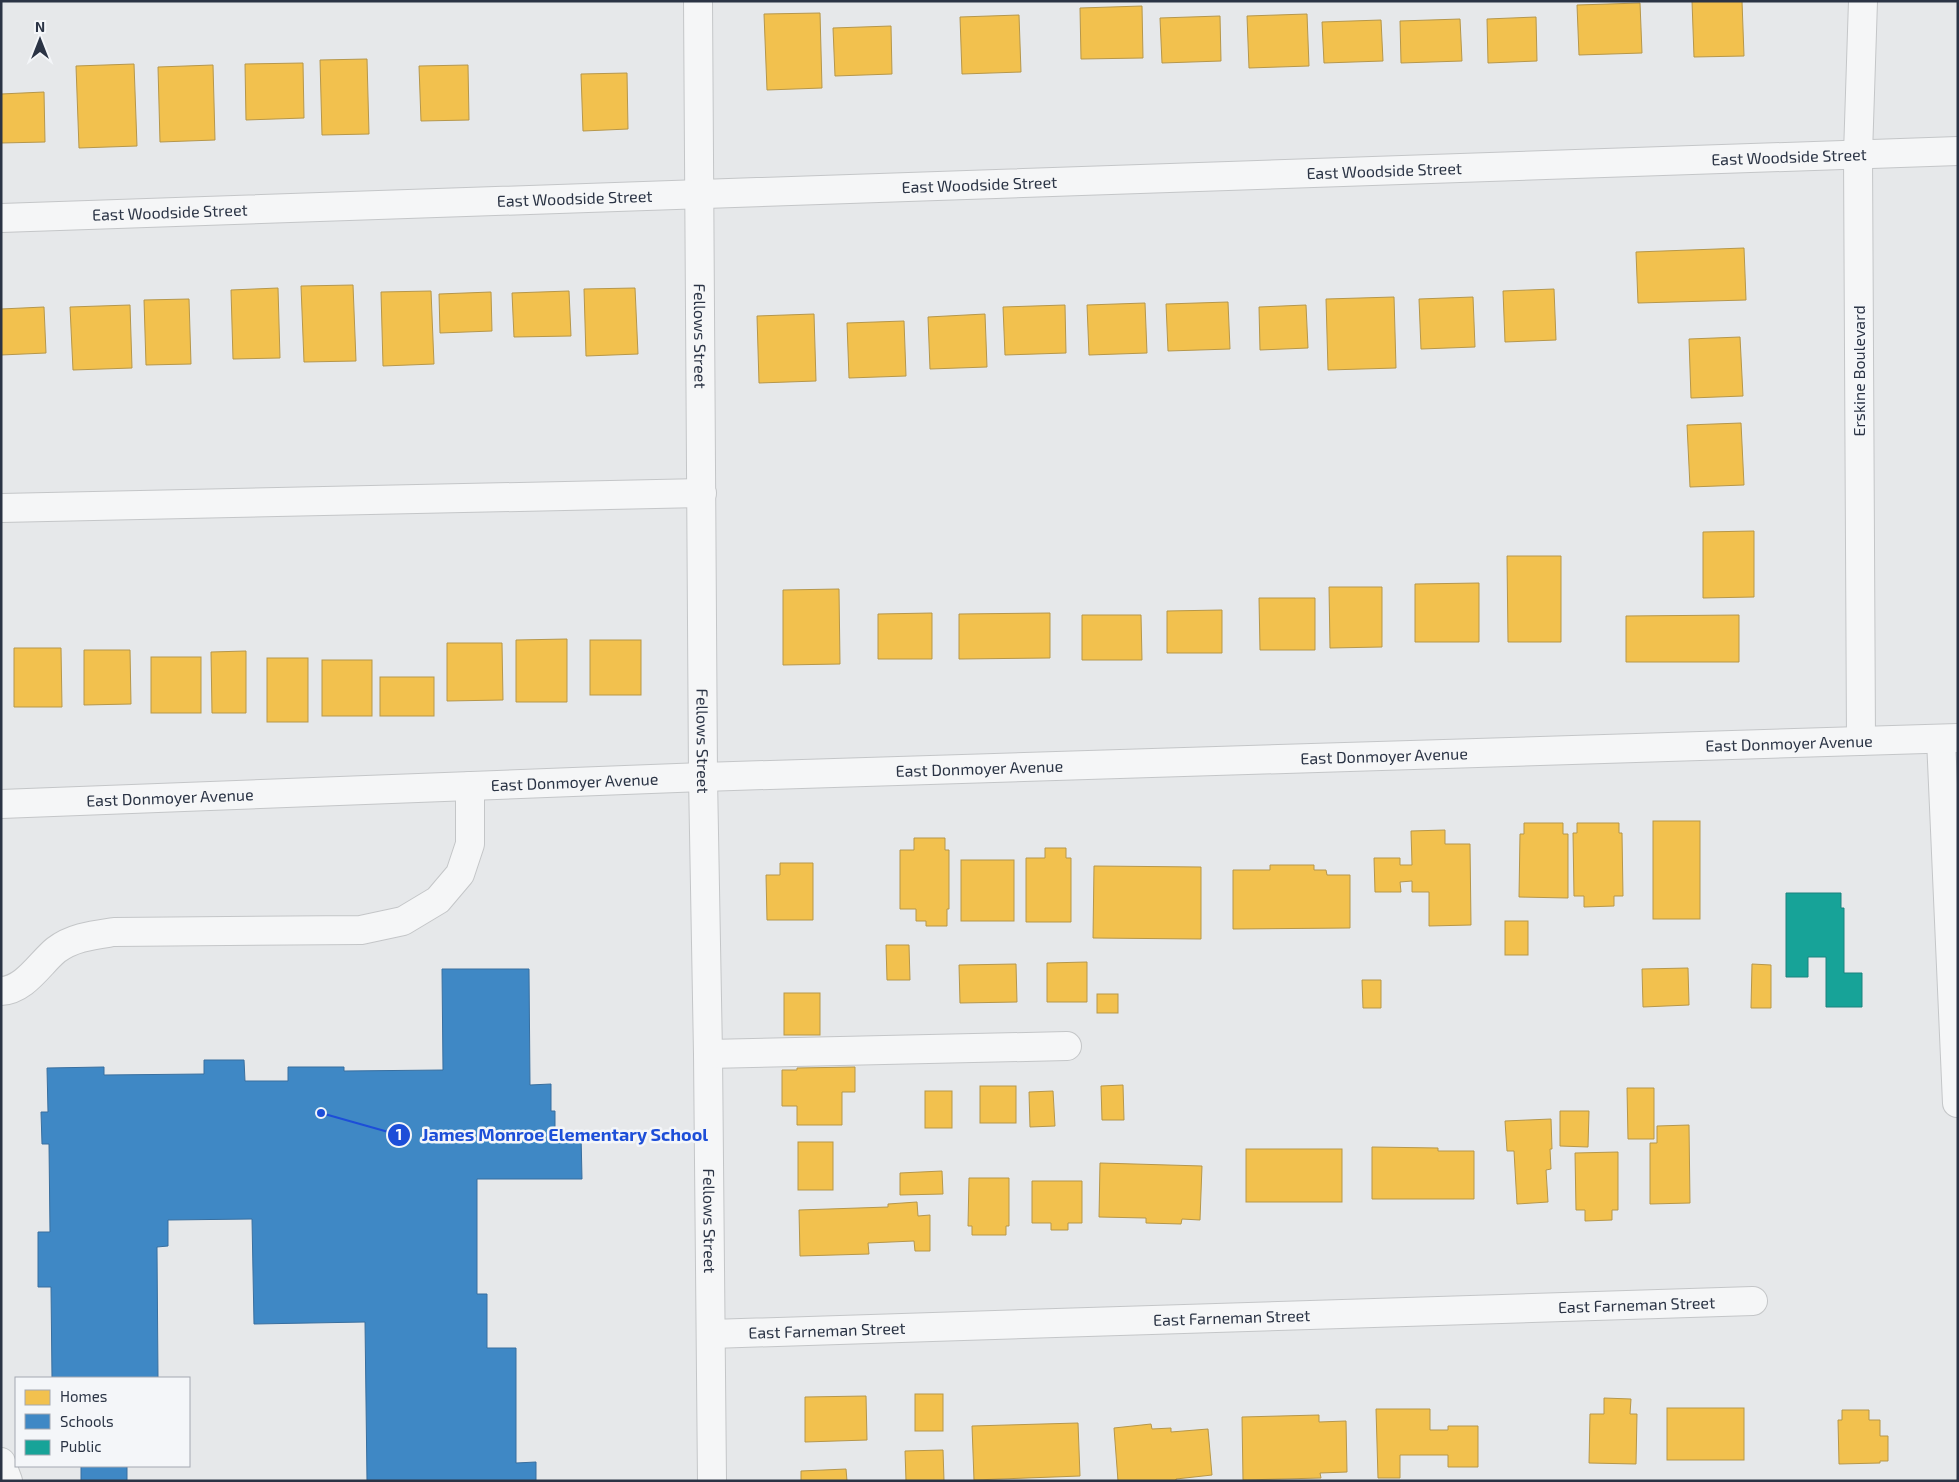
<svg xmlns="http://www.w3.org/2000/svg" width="1959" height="1482" font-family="'Exo 2',sans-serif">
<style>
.homes{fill:#f2c14e;stroke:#b6974b}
.schools{fill:#3f88c5;stroke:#396f9f}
.public{fill:#17a398;stroke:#1d827f}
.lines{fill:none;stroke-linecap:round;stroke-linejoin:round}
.minor-casing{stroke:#c4c6c8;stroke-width:30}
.minor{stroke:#f5f6f7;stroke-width:28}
.labels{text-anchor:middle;stroke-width:5;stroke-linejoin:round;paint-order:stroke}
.street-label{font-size:16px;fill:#2b3445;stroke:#f4f6f9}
.leader{fill:none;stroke:#1d4ed8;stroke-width:2}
.callout-dot{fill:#1d4ed8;stroke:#f4f6f9;stroke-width:2}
.mark-label{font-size:15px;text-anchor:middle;font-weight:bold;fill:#fff}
.callout-label{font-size:18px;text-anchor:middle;font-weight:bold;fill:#1d4ed8;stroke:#f4f6f9;stroke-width:5;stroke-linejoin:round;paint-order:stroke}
</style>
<rect width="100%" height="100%" fill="#e6e8ea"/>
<g class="homes">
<polygon points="1692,1 1742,1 1744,56 1694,57"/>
<polygon points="1640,3 1642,53 1579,55 1577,5"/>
<polygon points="1142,6 1143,58 1081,59 1080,8"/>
<polygon points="820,13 822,88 767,90 764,14"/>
<polygon points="1307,14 1309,66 1249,68 1247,16"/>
<polygon points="1019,15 1021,72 962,74 960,17"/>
<polygon points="1220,16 1221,61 1162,63 1160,18"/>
<polygon points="1536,17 1537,61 1488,63 1487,19"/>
<polygon points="1460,19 1462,61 1401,63 1400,21"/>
<polygon points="1381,20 1383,61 1324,63 1322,22"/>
<polygon points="891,26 892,74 835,76 833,28"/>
<polygon points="367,59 369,134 322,135 320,60"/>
<polygon points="303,63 304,118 246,120 245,64"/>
<polygon points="134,64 137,146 79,148 76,66"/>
<polygon points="213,65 215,140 160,142 158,67"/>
<polygon points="468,65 469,120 421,121 419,66"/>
<polygon points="627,73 628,129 583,131 581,74"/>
<polygon points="44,92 45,142 1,143 1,94"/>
<polygon points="1744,248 1746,300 1638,303 1636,252"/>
<polygon points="353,285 356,361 304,362 301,286"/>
<polygon points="278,288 280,358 233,359 231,290"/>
<polygon points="635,288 638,354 586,356 584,289"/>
<polygon points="1554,289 1556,340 1505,342 1503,291"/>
<polygon points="431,291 434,364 383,366 381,292"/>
<polygon points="569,291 571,336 514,337 512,293"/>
<polygon points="491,292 492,331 440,333 439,294"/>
<polygon points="1394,297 1396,368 1328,370 1326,299"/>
<polygon points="1473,297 1475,347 1421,349 1419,299"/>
<polygon points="189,299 191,364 146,365 144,300"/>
<polygon points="1228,302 1230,349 1168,351 1166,304"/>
<polygon points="1145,303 1147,353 1089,355 1087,305"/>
<polygon points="130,305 132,368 73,370 70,307"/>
<polygon points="1065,305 1066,353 1005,355 1003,307"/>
<polygon points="1306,305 1308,348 1260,350 1259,307"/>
<polygon points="44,307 46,353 1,355 1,309"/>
<polygon points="814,314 816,381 759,383 757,316"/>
<polygon points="985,314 987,367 930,369 928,317"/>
<polygon points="904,321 906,376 849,378 847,323"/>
<polygon points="1740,337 1743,396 1691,398 1689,339"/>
<polygon points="1741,423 1744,485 1690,487 1687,425"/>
<polygon points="1754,531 1754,597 1703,598 1703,532"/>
<polygon points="1507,556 1561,556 1561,642 1508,642"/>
<polygon points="1479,583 1479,642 1415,642 1415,584"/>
<polygon points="1329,587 1382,587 1382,647 1330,648"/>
<polygon points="839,589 840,664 783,665 783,590"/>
<polygon points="1259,598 1315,598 1315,650 1260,650"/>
<polygon points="1222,610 1222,653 1167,653 1167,611"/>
<polygon points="932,613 932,659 878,659 878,614"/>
<polygon points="1050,613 1050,658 959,659 959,614"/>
<polygon points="1082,615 1141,615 1142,660 1082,660"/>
<polygon points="1739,615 1739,662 1626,662 1626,616"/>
<polygon points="567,639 567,702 516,702 516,640"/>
<rect x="590" y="640" width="51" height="55"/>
<polygon points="447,643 502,643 503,700 447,701"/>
<polygon points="14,648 61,648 62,707 14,707"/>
<polygon points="84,650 130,650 131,704 84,705"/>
<polygon points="246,651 246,713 212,713 211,652"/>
<rect x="151" y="657" width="50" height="56"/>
<rect x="267" y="658" width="41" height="64"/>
<rect x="322" y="660" width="50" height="56"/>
<rect x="380" y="677" width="54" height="39"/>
<rect x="1653" y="821" width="47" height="98"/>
<polygon points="1524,823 1563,823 1563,834 1568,834 1568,898 1519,897 1520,834 1524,834"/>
<polygon points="1577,823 1619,823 1619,833 1622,833 1623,896 1614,896 1614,906 1584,907 1584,896 1574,896 1573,833 1577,833"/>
<polygon points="1445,830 1445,844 1470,844 1471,925 1429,926 1429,892 1412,892 1412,881 1400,882 1401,892 1375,892 1374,858 1400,858 1400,865 1412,865 1411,831"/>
<polygon points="914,838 945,838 945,850 949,850 949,909 947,909 947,926 926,926 926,921 916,921 916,909 900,909 900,850 914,850"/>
<polygon points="1045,848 1066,848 1066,858 1071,858 1071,922 1026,922 1026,858 1045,858"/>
<rect x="961" y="860" width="53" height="61"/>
<polygon points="780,863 813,863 813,920 767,920 766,875 780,875"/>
<polygon points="1270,865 1314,865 1314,870 1326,870 1327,875 1350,875 1350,928 1233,929 1233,870 1270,870"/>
<polygon points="1094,866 1201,867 1201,939 1093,938"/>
<rect x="1505" y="921" width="23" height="34"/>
<polygon points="886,945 909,945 910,980 887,980"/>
<polygon points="1087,962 1087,1002 1047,1002 1047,963"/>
<polygon points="1016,964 1017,1002 960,1003 959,965"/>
<polygon points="1752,964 1771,965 1771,1008 1751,1008"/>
<polygon points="1688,968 1689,1005 1643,1007 1642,969"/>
<polygon points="1362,980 1381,980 1381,1008 1363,1008"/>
<rect x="784" y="993" width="36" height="42"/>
<rect x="1097" y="994" width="21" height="19"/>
<polygon points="855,1067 855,1092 842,1092 842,1125 797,1125 797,1106 782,1106 782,1070 797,1070 797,1068"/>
<polygon points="1123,1085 1124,1120 1102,1120 1101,1086"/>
<rect x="980" y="1086" width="36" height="37"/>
<polygon points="1627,1088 1654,1088 1654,1139 1628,1139"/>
<rect x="925" y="1091" width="27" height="37"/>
<polygon points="1053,1091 1055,1126 1030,1127 1029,1092"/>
<polygon points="1560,1111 1589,1111 1588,1147 1560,1146"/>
<polygon points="1551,1119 1552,1149 1550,1149 1551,1169 1546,1170 1548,1202 1517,1204 1514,1151 1507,1151 1505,1121"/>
<polygon points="1689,1125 1690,1203 1650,1204 1650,1143 1657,1143 1657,1126"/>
<rect x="798" y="1142" width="35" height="48"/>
<polygon points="1372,1147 1438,1148 1438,1151 1474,1151 1474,1199 1372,1199"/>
<rect x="1246" y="1149" width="96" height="53"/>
<polygon points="1618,1152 1618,1210 1612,1210 1612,1220 1585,1221 1585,1210 1576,1210 1575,1153"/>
<polygon points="1100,1163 1202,1166 1200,1220 1182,1219 1181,1224 1146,1223 1146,1218 1099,1217"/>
<polygon points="942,1171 943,1194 900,1195 900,1173"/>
<polygon points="969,1178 1009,1178 1009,1226 1006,1226 1006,1235 972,1235 972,1226 968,1226"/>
<polygon points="1032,1181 1082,1181 1082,1223 1068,1223 1068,1230 1051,1230 1051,1223 1032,1223"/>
<polygon points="917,1202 918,1216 930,1215 930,1251 915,1251 914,1241 868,1243 869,1254 800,1256 799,1210 888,1207 888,1204"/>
<rect x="915" y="1394" width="28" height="37"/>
<polygon points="866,1396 867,1440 805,1442 805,1397"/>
<polygon points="1604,1398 1631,1399 1630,1414 1637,1414 1636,1464 1589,1463 1590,1414 1604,1414"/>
<rect x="1667" y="1408" width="77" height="52"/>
<polygon points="1376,1409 1430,1409 1430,1430 1448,1430 1448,1426 1478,1426 1478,1467 1448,1467 1448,1455 1400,1455 1400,1478 1378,1478"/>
<polygon points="1842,1410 1869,1410 1869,1420 1880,1420 1880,1436 1888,1436 1888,1461 1880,1461 1880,1463 1839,1464 1838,1420 1842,1420"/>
<polygon points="1319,1415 1319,1422 1346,1421 1347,1472 1320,1473 1321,1478 1243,1480 1242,1417"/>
<polygon points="1078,1423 1080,1476 974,1480 972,1426"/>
<polygon points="1151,1424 1152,1429 1171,1428 1171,1432 1208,1429 1212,1475 1176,1479 1176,1481 1118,1481 1114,1428"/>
<polygon points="943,1450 944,1481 906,1481 905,1451"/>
<polygon points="846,1469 847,1481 801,1481 801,1471"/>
</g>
<g class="schools">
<polygon points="442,969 529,969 530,1085 551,1084 551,1111 555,1111 555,1134 581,1134 582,1179 477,1179 477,1294 487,1294 487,1348 516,1348 516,1463 536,1462 536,1481 367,1481 365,1322 254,1324 252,1219 168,1220 168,1246 157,1247 158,1378 52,1378 51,1287 38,1287 38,1232 50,1232 49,1144 42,1144 41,1112 48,1112 47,1068 104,1067 104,1075 204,1074 204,1060 244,1060 245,1081 288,1081 288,1067 344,1067 344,1071 443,1070"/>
<rect x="81" y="1466" width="46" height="15"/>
</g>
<polygon class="public" points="1786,893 1841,893 1841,908 1844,908 1844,973 1862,973 1862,1007 1826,1007 1826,957 1808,957 1808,977 1786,977"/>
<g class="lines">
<defs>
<g id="minor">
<path id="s1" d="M698,1l5,776 5,277 4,427"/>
<path id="s2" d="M1,218l1957,-67"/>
<polyline points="1,508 702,493"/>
<polyline points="1941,739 1957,1103"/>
<polyline points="1861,741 1858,154 1863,1"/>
<path id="s3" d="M1,804l702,-27 1255,-39"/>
<path d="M1,991c24,-1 39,-28 55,-41 17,-13 38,-15 58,-18l247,-2 42,-9 35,-21 22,-26 10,-30v-58"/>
<polyline points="708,1054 1067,1046"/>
<path id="s4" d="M711,1334l1042,-33"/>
<polyline points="1,1462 8,1481"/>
</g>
</defs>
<use href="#minor" class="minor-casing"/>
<use href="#minor" class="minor"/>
</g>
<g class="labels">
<g class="street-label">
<text dy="6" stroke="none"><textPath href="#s2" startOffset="1789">East Woodside Street</textPath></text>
<text dy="6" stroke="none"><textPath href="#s2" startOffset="1384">East Woodside Street</textPath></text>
<text dy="6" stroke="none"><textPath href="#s2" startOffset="979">East Woodside Street</textPath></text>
<text dy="6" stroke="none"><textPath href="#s2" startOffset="574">East Woodside Street</textPath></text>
<text dy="6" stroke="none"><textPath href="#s2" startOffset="169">East Woodside Street</textPath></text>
<text dy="6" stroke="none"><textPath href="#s1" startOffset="335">Fellows Street</textPath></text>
<text transform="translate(1859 371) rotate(-90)" y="6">Erskine Boulevard</text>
<text dy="6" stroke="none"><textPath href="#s1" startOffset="740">Fellows Street</textPath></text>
<text dy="6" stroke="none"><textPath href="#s3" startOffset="1789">East Donmoyer Avenue</textPath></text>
<text dy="6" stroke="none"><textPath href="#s3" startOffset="1384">East Donmoyer Avenue</textPath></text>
<text dy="6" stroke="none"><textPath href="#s3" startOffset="979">East Donmoyer Avenue</textPath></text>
<text dy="6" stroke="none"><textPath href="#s3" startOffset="574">East Donmoyer Avenue</textPath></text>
<text dy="6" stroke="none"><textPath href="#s3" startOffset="169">East Donmoyer Avenue</textPath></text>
<text dy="6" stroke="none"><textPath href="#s1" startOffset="1220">Fellows Street</textPath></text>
<text dy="6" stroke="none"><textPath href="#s4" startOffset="926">East Farneman Street</textPath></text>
<text dy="6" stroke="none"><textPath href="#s4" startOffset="521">East Farneman Street</textPath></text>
<text dy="6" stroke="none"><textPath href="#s4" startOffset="116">East Farneman Street</textPath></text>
</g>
</g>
<path class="leader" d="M321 1113L399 1135"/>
<g class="callout-dot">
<circle cx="321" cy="1113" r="5"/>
<circle cx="399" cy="1135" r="12"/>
</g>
<g class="mark-label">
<text x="399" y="1140">1</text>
</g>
<g class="callout-label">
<text x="565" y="1141">James Monroe Elementary School</text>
</g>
<rect width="1959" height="1482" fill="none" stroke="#2b3445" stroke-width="5"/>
<rect x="15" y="1377" width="175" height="90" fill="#f4f6f9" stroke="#a4a8b1"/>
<rect x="25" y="1390" width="25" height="15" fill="#f2c14e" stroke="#a4a8b1"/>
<text x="60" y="1402" font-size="15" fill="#2b3445">Homes</text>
<rect x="25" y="1414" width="25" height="15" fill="#3f88c5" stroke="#a4a8b1"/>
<text x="60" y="1427" font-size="15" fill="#2b3445">Schools</text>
<rect x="25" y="1440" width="25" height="15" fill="#17a398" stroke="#a4a8b1"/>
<text x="60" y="1452" font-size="15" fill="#2b3445">Public</text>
<g transform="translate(40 40)" stroke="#f4f6f9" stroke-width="4" paint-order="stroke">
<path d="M0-4L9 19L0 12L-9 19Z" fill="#2b3445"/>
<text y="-8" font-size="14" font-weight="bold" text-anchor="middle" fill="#2b3445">N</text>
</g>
</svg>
